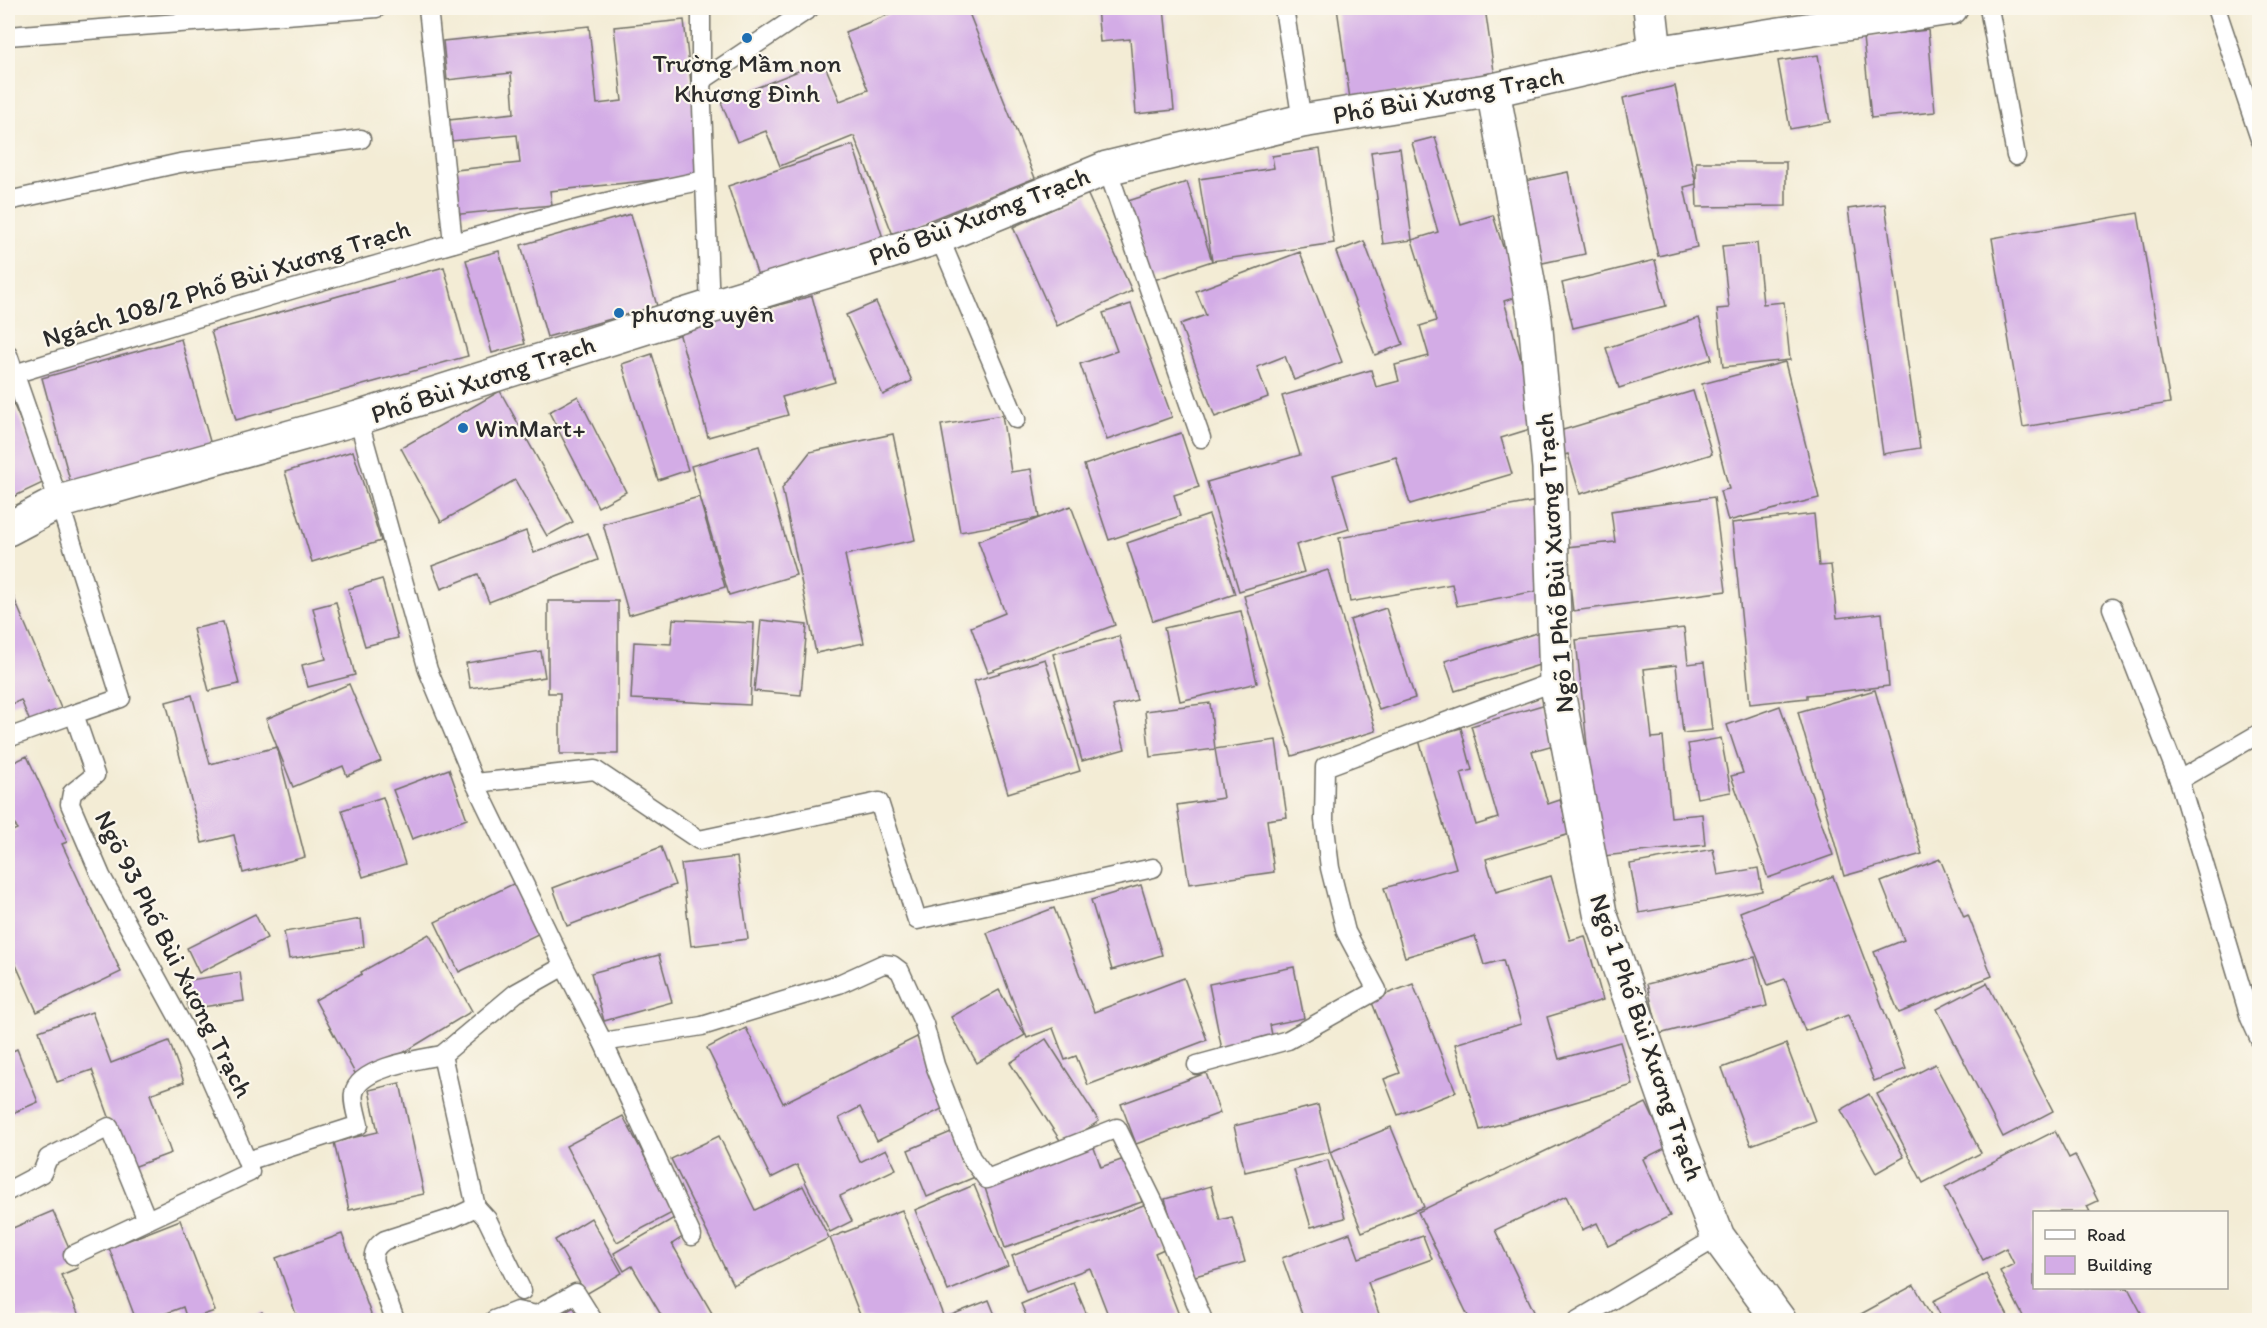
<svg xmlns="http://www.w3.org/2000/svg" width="2267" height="1328" font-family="Itim,sans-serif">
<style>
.building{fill:#d3ace6}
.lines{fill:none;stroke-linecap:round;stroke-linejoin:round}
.service-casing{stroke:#716f66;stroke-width:21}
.minor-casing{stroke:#716f66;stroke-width:36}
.tertiary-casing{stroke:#716f66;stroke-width:36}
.service{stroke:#fff;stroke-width:18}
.minor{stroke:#fff;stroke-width:33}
.tertiary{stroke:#fff;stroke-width:33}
.poi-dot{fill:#1f6fb2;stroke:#fbf7ec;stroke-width:2}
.labels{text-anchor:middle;stroke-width:4.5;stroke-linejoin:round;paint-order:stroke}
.poi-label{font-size:26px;fill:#2b2b2b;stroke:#fbf7ec;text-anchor:start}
.street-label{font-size:26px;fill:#2b2b2b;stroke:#fbf7ec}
</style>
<rect width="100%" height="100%" fill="#fbf7ec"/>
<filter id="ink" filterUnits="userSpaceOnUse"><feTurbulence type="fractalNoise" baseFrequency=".0167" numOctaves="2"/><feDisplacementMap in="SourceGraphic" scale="12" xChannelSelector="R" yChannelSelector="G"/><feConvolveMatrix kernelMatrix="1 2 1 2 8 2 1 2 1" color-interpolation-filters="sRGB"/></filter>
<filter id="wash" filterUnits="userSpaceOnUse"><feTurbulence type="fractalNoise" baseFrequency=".008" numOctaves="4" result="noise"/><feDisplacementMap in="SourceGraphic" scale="24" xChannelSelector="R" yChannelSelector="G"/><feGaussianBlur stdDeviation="1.35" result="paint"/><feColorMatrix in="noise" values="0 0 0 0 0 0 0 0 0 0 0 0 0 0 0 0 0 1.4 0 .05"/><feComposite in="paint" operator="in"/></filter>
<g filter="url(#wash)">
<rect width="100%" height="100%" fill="#f3ecd5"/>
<g id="blocks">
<g class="building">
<polygon points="905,8 926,8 928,13 943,8 967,8 1035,178 893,235 854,136 780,166 766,131 737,142 721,102 823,61 840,101 868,90 845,32"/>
<polygon points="1097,8 1164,8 1174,110 1136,114 1130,39 1100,42"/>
<polygon points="1337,8 1485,8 1495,78 1350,99"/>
<polygon points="684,20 701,175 550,191 552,205 451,215 447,171 520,163 517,135 451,141 449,120 514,113 511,73 447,80 443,41 589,26 597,104 622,101 614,27"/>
<polygon points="1928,30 1935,112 1871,118 1863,37"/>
<polygon points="1818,55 1830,122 1790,129 1778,61"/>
<polygon points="1675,86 1696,184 1696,162 1786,162 1786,206 1697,207 1696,184 1684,187 1697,247 1658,256 1623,98"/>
<polygon points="1435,137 1461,225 1493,215 1503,247 1512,244 1526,294 1504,301 1540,426 1501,438 1512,474 1410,504 1396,457 1333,475 1349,529 1296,545 1304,572 1239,591 1207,482 1300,455 1282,396 1371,370 1376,387 1399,381 1395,365 1429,356 1420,326 1436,321 1430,298 1412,240 1383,244 1371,152 1400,148 1412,240 1438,232 1412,143"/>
<polygon points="853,145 884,241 760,282 728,186"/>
<polygon points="1320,149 1334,243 1212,261 1199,179 1274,168 1272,156"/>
<polygon points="1568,172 1585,254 1533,265 1516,183"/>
<polygon points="1187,182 1212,261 1151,281 1125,202"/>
<polygon points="1087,193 1132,291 1057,326 1013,227"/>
<polygon points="1885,204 1920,448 1883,454 1848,209"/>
<polygon points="2138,213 2170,403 2023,427 1992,238"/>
<polygon points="631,214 657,306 547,337 521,245"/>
<polygon points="1364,241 1403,344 1375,355 1336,252"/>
<polygon points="1757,243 1763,304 1784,302 1790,360 1723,367 1717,309 1729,308 1722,246"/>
<polygon points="499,251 525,344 492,353 466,260"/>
<polygon points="1300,252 1342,362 1294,380 1285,356 1257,367 1268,397 1215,417 1180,324 1206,315 1196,291"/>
<polygon points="1655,260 1666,306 1573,328 1562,283"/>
<polygon points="444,267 468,356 236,420 211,331"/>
<polygon points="812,296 835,382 782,397 788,415 708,437 679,332"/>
<polygon points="876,302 912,381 883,395 846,315"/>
<polygon points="1131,304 1172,417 1107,440 1080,364 1117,351 1103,313"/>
<polygon points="1699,318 1712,359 1619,388 1606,348"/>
<polygon points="181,339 211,445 71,484 42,378"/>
<polygon points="652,354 688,470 658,480 622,364"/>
<polygon points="1785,362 1819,498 1728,521 1720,491 1729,489 1702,384"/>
<polygon points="500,391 573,522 547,536 515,480 441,522 401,448"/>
<polygon points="1693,391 1712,454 1580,494 1568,454 1561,456 1553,433"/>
<polygon points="8,392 47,481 13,497 8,485"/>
<polygon points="578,396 626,492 598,507 549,412"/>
<polygon points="1002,415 1011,472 1031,469 1039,518 960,532 941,425"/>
<polygon points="1181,433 1199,487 1174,495 1180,516 1109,540 1084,465"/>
<polygon points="893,434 915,540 845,555 864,643 816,653 782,488 810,452"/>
<polygon points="759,446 796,575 729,595 691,466"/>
<polygon points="353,451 381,541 312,562 285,472"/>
<polygon points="699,497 725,587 629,615 603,524"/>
<polygon points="1714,497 1726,591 1573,611 1566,547 1615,542 1611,511"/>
<polygon points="1537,501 1548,589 1457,606 1452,584 1350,602 1339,538"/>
<polygon points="1071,506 1115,625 988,672 971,627 1005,613 978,541"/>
<polygon points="1814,514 1819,566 1831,565 1837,618 1882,613 1889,686 1807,695 1807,698 1750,704 1732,523"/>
<polygon points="1209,515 1235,594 1153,621 1127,543"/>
<polygon points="526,531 534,553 588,533 598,560 489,602 478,574 441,589 432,566"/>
<polygon points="1328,570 1376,731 1292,756 1244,596"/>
<polygon points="382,579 398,638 365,646 348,589"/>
<polygon points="8,584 63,713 32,727 21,700 8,706"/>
<polygon points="548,601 618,601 618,754 560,754 560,693 548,693"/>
<polygon points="336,602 355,675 308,687 302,665 326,659 313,608"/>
<polygon points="1386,608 1415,698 1379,710 1350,620"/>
<polygon points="1241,611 1257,683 1180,701 1164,628"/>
<polygon points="673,619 754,623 750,705 631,699 634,642 671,644"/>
<polygon points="761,620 807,625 801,695 754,691"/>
<polygon points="223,622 239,684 209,691 193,629"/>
<polygon points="1684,628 1688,664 1704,662 1712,730 1683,733 1676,665 1644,669 1652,738 1663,737 1671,817 1702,814 1705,845 1594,857 1573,746 1587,745 1576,640"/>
<polygon points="1540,632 1549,662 1455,691 1445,661"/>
<polygon points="1119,636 1137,700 1113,706 1125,749 1082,761 1053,654"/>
<polygon points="541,651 545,677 470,688 466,663"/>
<polygon points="1045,659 1080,771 1008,793 974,681"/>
<polygon points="349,684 381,761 347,776 343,766 293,787 266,719"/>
<polygon points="1875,690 1922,854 1844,876 1798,712"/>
<polygon points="192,695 210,764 277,747 305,857 243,873 234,835 202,843 166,702"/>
<polygon points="1210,703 1215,749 1276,740 1287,817 1267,820 1274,872 1189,884 1177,805 1223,798 1215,749 1150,757 1145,711"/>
<polygon points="1546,704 1557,744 1532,751 1548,804 1560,800 1570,834 1486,859 1496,892 1551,876 1570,940 1585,936 1603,1000 1547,1017 1559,1059 1620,1042 1633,1085 1480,1130 1455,1044 1521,1024 1503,960 1484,965 1475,936 1405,957 1384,888 1456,868 1419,740 1461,728 1472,770 1461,773 1476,825 1498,818 1471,726"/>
<polygon points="1780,706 1833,855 1768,878 1731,776 1743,773 1727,725"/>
<polygon points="1721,738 1731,792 1697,798 1688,744"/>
<polygon points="27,756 67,842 62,844 121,972 37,1012 8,947 8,833 17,829 8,810 8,765"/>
<polygon points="449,769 467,819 412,839 393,790"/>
<polygon points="383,797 405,864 363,877 342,810"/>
<polygon points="661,847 675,885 567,926 553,888"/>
<polygon points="1713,849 1718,875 1758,868 1762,891 1639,913 1630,864"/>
<polygon points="737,857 748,939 691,946 681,864"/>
<polygon points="1940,859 1964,917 1968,915 1992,976 1899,1013 1874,952 1904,940 1881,882"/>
<polygon points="1833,876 1906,1069 1874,1081 1848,1015 1805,1031 1785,979 1768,985 1740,912"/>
<polygon points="515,883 540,933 459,972 435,922"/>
<polygon points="1141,885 1162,955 1112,970 1091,900"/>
<polygon points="1054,908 1094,1012 1184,978 1207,1040 1088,1085 1076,1056 1065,1060 1053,1028 1027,1038 987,933"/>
<polygon points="255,914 267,938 199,973 187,948"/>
<polygon points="361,919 364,947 289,959 284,932"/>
<polygon points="429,934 472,1011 380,1067 356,1075 315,1000 362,974 361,972"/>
<polygon points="659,955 672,1002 604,1021 591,973"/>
<polygon points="1755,957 1767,1006 1659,1034 1647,984"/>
<polygon points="1294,967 1304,1018 1270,1025 1273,1040 1222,1050 1209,984"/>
<polygon points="240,972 244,1001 188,1009 184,981"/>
<polygon points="1987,983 2053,1111 2003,1137 1937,1009"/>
<polygon points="1413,984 1456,1092 1398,1115 1384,1079 1400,1073 1371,1000"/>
<polygon points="999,990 1025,1035 977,1063 951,1017"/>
<polygon points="92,1012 111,1063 169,1041 184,1082 150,1094 171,1153 128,1169 92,1070 57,1082 39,1031"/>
<polygon points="746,1028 783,1103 917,1037 950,1105 877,1141 860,1107 839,1118 860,1162 886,1149 896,1169 840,1196 852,1221 830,1232 797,1165 771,1178 707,1048"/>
<polygon points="1046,1039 1099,1121 1063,1145 1010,1063"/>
<polygon points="1786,1044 1815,1121 1751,1145 1722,1068"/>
<polygon points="17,1049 38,1102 8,1115 8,1053"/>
<polygon points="1935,1064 1981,1153 1923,1183 1877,1094"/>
<polygon points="1206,1073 1220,1113 1136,1144 1121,1104"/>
<polygon points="400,1083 424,1194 349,1210 334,1142 378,1132 369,1090"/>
<polygon points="1869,1094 1904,1157 1876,1173 1841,1110"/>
<polygon points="1646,1103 1667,1147 1643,1159 1670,1216 1608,1246 1597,1223 1582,1230 1566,1196 1495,1230 1538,1320 1470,1320 1418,1212"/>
<polygon points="1318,1105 1330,1152 1245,1172 1234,1126"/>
<polygon points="623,1116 674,1212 617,1242 566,1146"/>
<polygon points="1391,1127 1424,1207 1362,1232 1330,1152"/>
<polygon points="956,1130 975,1177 927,1197 908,1150"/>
<polygon points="2055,1131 2069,1158 2075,1155 2098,1201 2087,1206 2090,1212 2034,1212 2034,1287 2128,1288 2145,1320 2025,1320 2000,1271 2014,1264 2006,1248 1983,1260 1945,1187"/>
<polygon points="719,1136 755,1210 803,1186 829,1238 733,1285 671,1159"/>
<polygon points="1093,1145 1101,1167 1127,1158 1142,1202 1005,1248 983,1182"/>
<polygon points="1328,1160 1345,1218 1311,1227 1294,1170"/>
<polygon points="974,1185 1008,1266 948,1291 915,1210"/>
<polygon points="1211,1186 1220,1220 1232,1217 1245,1262 1188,1278 1165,1199"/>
<polygon points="1146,1204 1164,1249 1155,1253 1179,1315 1165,1320 1110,1320 1090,1268 1026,1292 1012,1256"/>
<polygon points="902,1210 944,1318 989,1300 997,1320 862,1320 830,1238"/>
<polygon points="53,1211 78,1268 61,1275 81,1320 8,1320 8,1230"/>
<polygon points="591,1218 622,1273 586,1294 555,1240"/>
<polygon points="674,1218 684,1236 672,1244 716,1320 664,1320 632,1266 624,1271 614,1253"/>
<polygon points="180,1220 215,1311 187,1320 183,1307 148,1320 136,1320 109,1248"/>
<polygon points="1350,1233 1359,1258 1423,1236 1432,1259 1368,1282 1381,1320 1304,1320 1282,1258"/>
<polygon points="342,1234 373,1320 298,1320 276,1258"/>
<polygon points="1986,1274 2010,1320 1943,1320 1933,1301"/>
<polygon points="1073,1282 1089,1320 1028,1320 1021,1304"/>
<polygon points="1914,1285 1931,1315 1921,1320 1850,1320"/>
<polygon points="579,1304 589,1320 552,1320"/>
<polygon points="262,1312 267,1320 248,1320"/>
</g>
</g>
</g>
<g filter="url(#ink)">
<use href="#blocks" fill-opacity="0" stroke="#716f66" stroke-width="1.5"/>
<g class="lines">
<defs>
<g id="service">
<polyline points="428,8 453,243"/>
<polyline points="701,8 701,81 710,307"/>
<polyline points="1284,8 1302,121"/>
<polyline points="1989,8 2016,156"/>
<polyline points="2216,8 2260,139"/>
<polyline points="8,36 377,8"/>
<polyline points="701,81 810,8"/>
<polyline points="1107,168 1201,438"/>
<polyline points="8,201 180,163 361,139"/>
<polyline points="939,237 1016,419"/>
<polyline points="8,355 59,502 121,698 74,714 95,775 72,793 70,804 101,876 206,1068 247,1161"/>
<path d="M14,374c135,-42 269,-83 405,-121 94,-27 189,-54 286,-73"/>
<polyline points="358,418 428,670 475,783 564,966 603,1042 702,1026 839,984 883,964 892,965 900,971 924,1024 935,1065 971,1158 987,1179 1117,1128 1157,1209 1203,1320"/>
<polyline points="2112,608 2179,780 2260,733"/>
<polyline points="8,738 74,714"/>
<polyline points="2179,780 2250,1018 2260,1040"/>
<polyline points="475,783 595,770 699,840 879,802 917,920 1153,868"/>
<polyline points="603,1042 692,1236"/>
<polyline points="1197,1065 1288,1040 1377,990 1346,932 1330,868 1324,820 1325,767 1556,681"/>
<polyline points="8,1191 42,1173 48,1158 109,1127 147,1220"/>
<path d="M73,1255l177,-83 -3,-11 112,-36c-2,-9 -7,-24 -5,-32 5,-26 67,-34 88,-38"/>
<polyline points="522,1291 487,1219 476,1207 442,1055 516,993 564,966"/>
<path d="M395,1320l-21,-57c-2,-11 2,-17 11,-23l68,-22 23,-11"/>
<polyline points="494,1320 517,1311 537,1315 576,1293 593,1320"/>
<polyline points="1578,1320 1718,1237"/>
</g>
<polyline id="minor" points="1493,90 1535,319 1549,468 1556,681 1600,913 1682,1146 1718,1237 1779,1320"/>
<g id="tertiary">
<polyline points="1650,8 1655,53"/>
<polyline points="8,529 59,502 358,418 710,307 939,237 1107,168 1302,121 1493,90 1655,53 1951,8"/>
</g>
</defs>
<use href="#service" class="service-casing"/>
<use href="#minor" class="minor-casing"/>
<use href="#tertiary" class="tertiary-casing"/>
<use href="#service" class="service"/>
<use href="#minor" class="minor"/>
<use href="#tertiary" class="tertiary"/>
</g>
</g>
<g class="poi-dot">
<circle cx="747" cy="38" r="6"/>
<circle cx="619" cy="313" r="6"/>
<circle cx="463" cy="428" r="6"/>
</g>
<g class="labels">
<g class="poi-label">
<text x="747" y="72" text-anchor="middle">Trường Mầm non<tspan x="747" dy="30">Khương Đình</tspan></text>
<text x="631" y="322">phương uyên</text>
<text x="475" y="437">WinMart+</text>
</g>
<g class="street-label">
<text transform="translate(1448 95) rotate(-10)" y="9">Phố Bùi Xương Trạch</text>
<text transform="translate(979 216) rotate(-21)" y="9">Phố Bùi Xương Trạch</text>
<text transform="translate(226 283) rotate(-17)" y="9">Ngách 108/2 Phố Bùi Xương Trạch</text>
<text transform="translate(483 379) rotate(-18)" y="9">Phố Bùi Xương Trạch</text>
<text transform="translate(1554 563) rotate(-94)" y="9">Ngõ 1 Phố Bùi Xương Trạch</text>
<text transform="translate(174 954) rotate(63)" y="9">Ngõ 93 Phố Bùi Xương Trạch</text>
<text transform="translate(1647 1037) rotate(71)" y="9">Ngõ 1 Phố Bùi Xương Trạch</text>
</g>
</g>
<rect width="2267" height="1328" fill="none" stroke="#fbf7ec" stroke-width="30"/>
<rect x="2033" y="1211" width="195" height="78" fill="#fbf7ec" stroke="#a8a59f" stroke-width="1.5"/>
<rect x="2045" y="1230" width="30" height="9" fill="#ffffff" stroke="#a8a59f" stroke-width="1.5"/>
<text x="2087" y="1241" font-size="18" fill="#2b2b2b">Road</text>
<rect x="2045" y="1256" width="30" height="18" fill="#d3ace6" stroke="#a8a59f" stroke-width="1.5"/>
<text x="2087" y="1271" font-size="18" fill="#2b2b2b">Building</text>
</svg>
